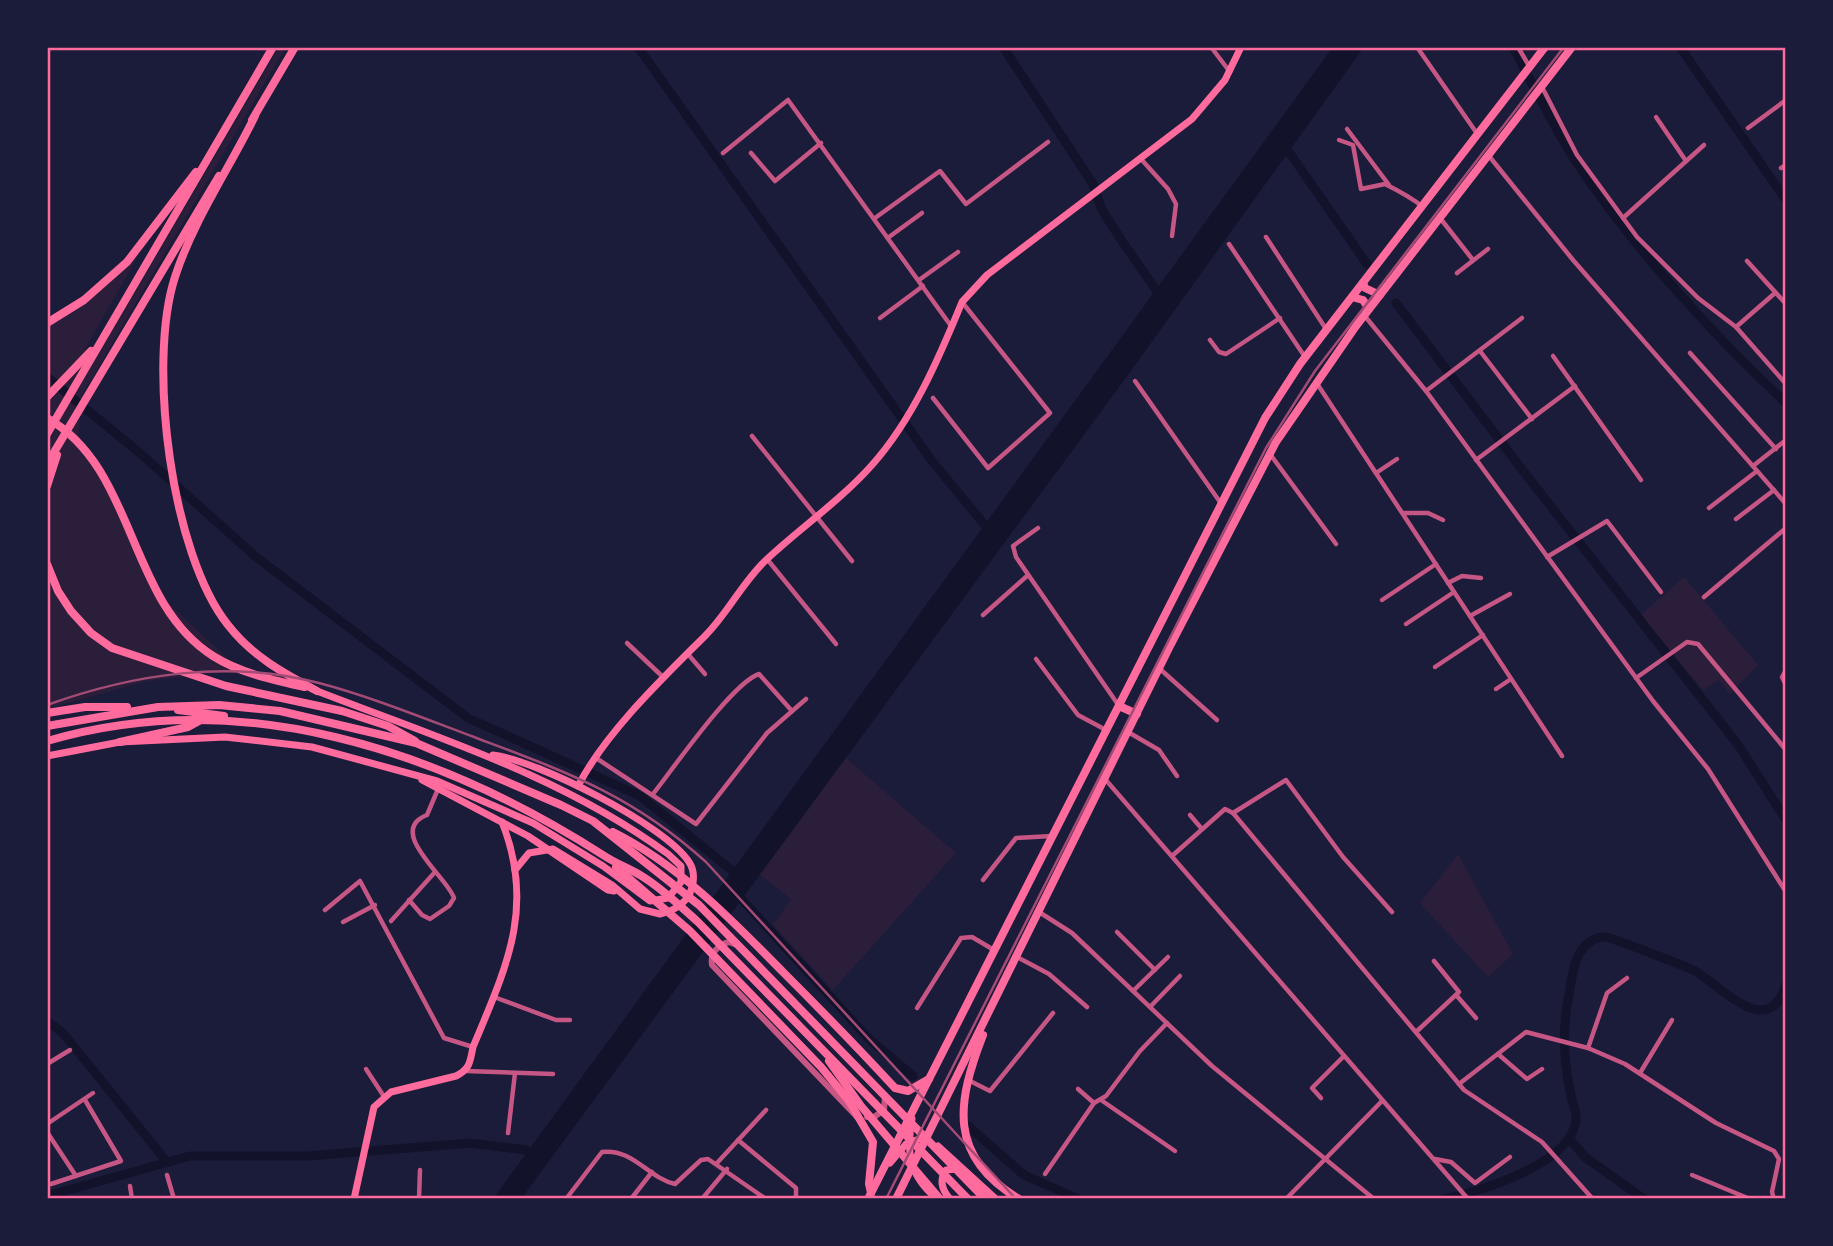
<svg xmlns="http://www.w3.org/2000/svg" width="1833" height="1246" font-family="Overpass,sans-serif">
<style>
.green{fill:#2a1e3b}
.water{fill:#12122b}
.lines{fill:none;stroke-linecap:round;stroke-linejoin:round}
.canal{stroke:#12122b;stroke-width:9}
.minor{stroke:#c65784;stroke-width:4.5}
.tertiary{stroke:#c65784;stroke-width:6}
.secondary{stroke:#ff6b9d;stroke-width:7}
.primary{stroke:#ff6b9d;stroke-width:8}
.rail{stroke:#a44b75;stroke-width:2.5}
.neatline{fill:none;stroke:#ff6b9d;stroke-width:2.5}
</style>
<rect width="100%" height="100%" fill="#1b1b3a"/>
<g class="green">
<polygon points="279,47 286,47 82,395 78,441 121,513 166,601 240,670 147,681 47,709 47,320 128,267 140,253 85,349 84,379"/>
<polygon points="1684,577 1758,665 1730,694 1719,680 1703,690 1641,615"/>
<polygon points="845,757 956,853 833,990 773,925 791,899 759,874"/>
<polygon points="1458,854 1513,954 1488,977 1420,903"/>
</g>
<polygon class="water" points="1333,47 1364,47 1125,379 521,1199 493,1199"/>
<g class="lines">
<g class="canal">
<polyline points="638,47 932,461 993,535"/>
<polyline points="1003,47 1093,184 1102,210 1122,241 1163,300"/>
<path d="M1513,47c20,38 39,77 62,113 56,85 136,173 211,243"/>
<polyline points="1680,47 1786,200"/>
<polyline points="1282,142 1367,264"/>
<polyline points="1396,303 1527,476 1739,746 1786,820"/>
<polyline points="47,377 141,454 255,556 468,718 640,796 740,877"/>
<polyline points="735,892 870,1040 913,1076"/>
<polyline points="47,1021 63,1033 167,1162"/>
<polyline points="968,1126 1024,1175 1079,1199"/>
<polyline points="1569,1138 1585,1157 1644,1199"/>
<polyline points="47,1196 190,1156 309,1156 470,1143 526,1150 537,1157"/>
<path d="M1444,1199c35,-7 134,-37 132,-83 -1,-9 -5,-17 -6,-26 -7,-33 -8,-62 -1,-95 2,-13 4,-30 10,-41 5,-9 16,-18 26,-17 6,0 82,30 90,34 27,16 74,71 91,13"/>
</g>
<g class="minor">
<polyline points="1211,47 1230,72"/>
<polyline points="1417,47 1478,135"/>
<polyline points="1518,47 1529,66"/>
<polyline points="1542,87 1577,155 1637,237 1698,298 1736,327 1786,384"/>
<polyline points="1656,117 1686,161"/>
<polyline points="1748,128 1786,100"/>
<polyline points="1347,129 1389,185"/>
<path d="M1339,140l14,5 8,44 24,-5c14,7 26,13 38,23"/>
<polyline points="723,153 788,100 951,326"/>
<polyline points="751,153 775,181 821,143"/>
<polyline points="1489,156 1573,260 1786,504"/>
<polyline points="1141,159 1168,189 1176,204 1172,236"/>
<polyline points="1781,168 1786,165"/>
<polyline points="875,218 940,171 966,204 1048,142"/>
<polyline points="1440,218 1473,260"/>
<polyline points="1623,218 1704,145"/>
<polyline points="889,237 922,213"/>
<polyline points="1266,237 1326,329"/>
<polyline points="1229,244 1305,357"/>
<polyline points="1747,261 1786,304"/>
<polyline points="1457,273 1488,249"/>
<polyline points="919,280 958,252"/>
<polyline points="1364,315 1426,391 1653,701 1708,769 1786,892"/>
<polyline points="880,318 923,286"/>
<polyline points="1736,327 1775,293"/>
<polyline points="1210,340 1219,352 1226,354 1280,318"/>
<polyline points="1480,351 1532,419"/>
<polyline points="1690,353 1776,449"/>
<polyline points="1553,356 1641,480"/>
<polyline points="1135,381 1220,502"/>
<polyline points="1316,382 1562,756"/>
<polyline points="1426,391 1522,318"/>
<polyline points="933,398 988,468 1050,413 962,302"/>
<polyline points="752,436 852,561"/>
<polyline points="1270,454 1336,544"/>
<polyline points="1476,460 1575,386"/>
<polyline points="1753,466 1786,440"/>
<polyline points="1376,473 1397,459"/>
<polyline points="1709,508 1757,471"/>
<polyline points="1403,513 1428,513 1443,520"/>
<polyline points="1736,519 1774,490"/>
<polyline points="1038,528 1013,546 1016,557 1119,706"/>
<polyline points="1547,557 1607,521 1661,592"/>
<polyline points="767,559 836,644"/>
<polyline points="1448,583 1462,576 1481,578"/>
<polyline points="1704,597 1786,528"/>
<polyline points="1382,600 1436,564"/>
<polyline points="983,615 1027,576"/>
<polyline points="1470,616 1510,594"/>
<polyline points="1406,624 1454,592"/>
<polyline points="627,643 663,677"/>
<polyline points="687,653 705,674"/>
<polyline points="1036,659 1078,715 1106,730"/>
<polyline points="1435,667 1483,635"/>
<polyline points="1160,669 1217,720"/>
<polyline points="1786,670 1782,677 1786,685"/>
<polyline points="1636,678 1687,642 1698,644 1786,750"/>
<polyline points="1496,689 1511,679"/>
<polyline points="1128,732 1159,750 1177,776"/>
<polyline points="596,758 696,824 767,733 806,699"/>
<polyline points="1105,779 1468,1199"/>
<path d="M653,794c20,-25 79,-111 106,-120l33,37"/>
<polyline points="1233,813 1286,780 1343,857 1392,912"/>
<polyline points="1190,815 1202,829"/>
<polyline points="1172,856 1225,809 1233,813 1464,1090 1542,1142 1591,1197"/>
<polyline points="983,880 1016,838 1052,836"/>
<path d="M409,900l13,15 8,4 19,-13 5,-8c-6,-20 -69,-67 -27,-83l11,-26"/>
<polyline points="325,910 360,881 444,1038 473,1047"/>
<polyline points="1039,912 1072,933 1212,1066 1374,1199"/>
<polyline points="391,921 435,872"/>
<polyline points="343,922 375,905"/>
<polyline points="1117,932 1155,970"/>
<polyline points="1017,957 1049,974 1087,1007"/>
<polyline points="1133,991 1168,957"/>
<polyline points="1457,996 1476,1018"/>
<polyline points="494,997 556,1020 570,1020"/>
<polyline points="1150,1007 1180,976"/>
<polyline points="917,1008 961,938 972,937 994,950"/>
<polyline points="1416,1032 1459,992 1434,961"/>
<polyline points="1588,1048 1607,993 1627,978"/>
<polyline points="1498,1054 1527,1079 1542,1069"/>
<polyline points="47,1064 70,1050"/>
<polyline points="366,1069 383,1095"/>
<polyline points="466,1071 553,1074"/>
<polyline points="1640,1073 1672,1020"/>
<polyline points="968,1080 990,1091 1053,1013"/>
<polyline points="1459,1084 1526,1032 1588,1048 1625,1064 1716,1123 1774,1151 1779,1159 1772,1192 1774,1199"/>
<polyline points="1078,1089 1094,1103"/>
<polyline points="1321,1098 1312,1088 1344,1056"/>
<polyline points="1101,1100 1175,1151"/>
<polyline points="47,1124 93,1093"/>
<polyline points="47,1132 76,1176"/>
<polyline points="508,1133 515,1073"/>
<polyline points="738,1140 796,1188 796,1199"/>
<polyline points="1435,1159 1451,1162 1475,1183 1510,1157"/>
<polyline points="717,1163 766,1110"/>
<polyline points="1045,1174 1094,1103 1106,1096 1140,1051 1167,1023"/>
<polyline points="167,1175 174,1199"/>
<polyline points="1692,1175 1750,1199"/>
<polyline points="51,1184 121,1161 85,1100"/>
<polyline points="130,1186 132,1199"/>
<polyline points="81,1198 81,1199"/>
<polyline points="419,1199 420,1170"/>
<path d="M566,1199l36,-47c31,-4 46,26 73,32l26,-24 7,-1 58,40"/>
<polyline points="631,1199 652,1172"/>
<polyline points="702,1199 727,1169"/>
<polyline points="1286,1199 1382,1101"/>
</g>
<g class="tertiary">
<path d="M737,945l-8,-3c-11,3 -19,11 -17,23l146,153"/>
<polyline points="867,1117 874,1117 884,1110 885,1096"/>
</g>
<g class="secondary">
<path d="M493,755c44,5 172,70 196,107 6,9 5,21 1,31 -6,12 -17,18 -30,21l-20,-5 -28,-24 -59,-36 -24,4 -14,17"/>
<path d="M47,756l73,-14 105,-5 87,10 125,34 96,42 70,43 47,35 18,-3 13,-16v-16l-13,-12c-106,-78 -230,-116 -351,-163"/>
<polyline points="422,780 528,836 608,890 614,891"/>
<path d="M578,786c28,-54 85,-108 127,-150 23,-23 37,-53 60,-75 35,-33 75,-60 107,-96 41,-46 67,-107 90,-163l25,-27 205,-156 33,-39 16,-33"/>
<path d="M912,1119c-6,34 -3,56 24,79"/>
<polyline points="938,1146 996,1199"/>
<polyline points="890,1163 906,1144 927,1136"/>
<path d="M354,1199l20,-92 17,-15 65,-16c14,-7 14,-14 17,-29 33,-79 63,-140 29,-225"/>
<path d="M950,1199c-8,-9 -11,-19 -4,-29l12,-1"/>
</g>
<g class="primary">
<path d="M255,116c-26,53 -62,105 -80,161 -28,86 -4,277 53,348 24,31 55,48 89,66"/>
<polyline points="252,120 295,47"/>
<polyline points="1363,283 1365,288 1380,295"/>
<polyline points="1352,297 1363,300 1369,309"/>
<polyline points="47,323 84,300 127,262 196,172"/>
<polyline points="47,397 91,351"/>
<path d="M47,418c90,51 80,184 166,238 27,17 60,24 91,31"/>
<polyline points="47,434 273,47"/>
<polyline points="47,464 219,176"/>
<polyline points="47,486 57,455"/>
<polyline points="47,564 58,591 71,611 91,633 112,648 226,686 342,711 388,726 415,741"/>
<polyline points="1119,706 1137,714"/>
<polyline points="178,710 224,716"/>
<polyline points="47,713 85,707 127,707"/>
<polyline points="47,726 158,707 219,705 280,711 416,743 561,805 593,821 699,905 985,1199"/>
<path d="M47,741c193,-57 392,9 556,114 12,8 25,13 37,20 22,13 40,31 58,47l270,277"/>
<polyline points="120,742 188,727 199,721"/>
<path d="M613,832c66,33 119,88 170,140 38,38 76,77 112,116l13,3 21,-12"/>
<polyline points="616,867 690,931 821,1067 849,1101 873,1142 869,1184 871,1193"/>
<path d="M983,1035c-26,67 -36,121 36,164"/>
<polyline points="829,1061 861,1106 940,1199"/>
<polyline points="868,1199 1265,418 1300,364 1545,47"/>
<polyline points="896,1199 1170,646 1276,442 1356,326 1572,47"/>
</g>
<g class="rail">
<path d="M47,705c86,-31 182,-46 272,-22 53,14 104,35 155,54 92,35 157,57 232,125l310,337"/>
<polyline points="886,1199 1266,448 1315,371 1564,47"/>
</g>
</g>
<rect width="1833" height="1246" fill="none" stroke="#1b1b3a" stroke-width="98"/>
<rect x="49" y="49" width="1735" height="1148" class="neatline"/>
</svg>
